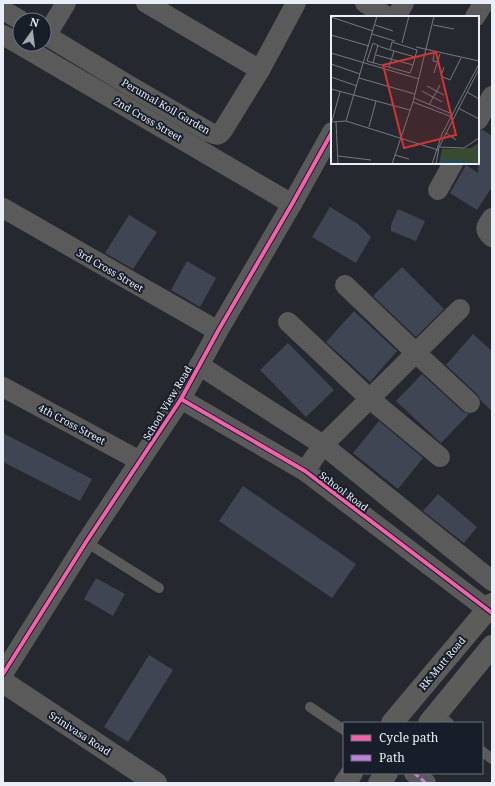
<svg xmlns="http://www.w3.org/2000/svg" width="495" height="786" font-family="'Noto Serif',serif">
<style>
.building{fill:#3f4552}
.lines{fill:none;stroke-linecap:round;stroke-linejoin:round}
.service{stroke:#5b5a5a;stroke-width:10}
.minor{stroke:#5b5a5a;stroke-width:20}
.tertiary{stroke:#5b5a5a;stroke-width:22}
.secondary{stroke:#5c5c5b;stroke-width:22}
.quiet{stroke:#c07fdc;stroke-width:3;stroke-dasharray:6 3;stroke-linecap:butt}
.cycleway-casing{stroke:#171e29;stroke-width:6}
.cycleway{stroke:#f560ab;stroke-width:4}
.labels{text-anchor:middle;stroke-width:4;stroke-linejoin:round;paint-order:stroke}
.street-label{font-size:10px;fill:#eaeff7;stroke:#171e29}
.inset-river{fill:none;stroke:#1b4c71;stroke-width:2}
.inset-road{fill:none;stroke:#74787f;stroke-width:1}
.view{fill:#d73232;fill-opacity:0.15;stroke:#d73232;stroke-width:2}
.inset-edge{fill:none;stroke:#eaeff7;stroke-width:2}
</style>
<rect width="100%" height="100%" fill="#25282f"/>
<g class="building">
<polygon points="483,130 492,136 492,187 477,210 450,193 466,165 478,173 478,131"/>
<polygon points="330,207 358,224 371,237 356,263 312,237"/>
<polygon points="398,209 425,221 416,241 391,231 391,225"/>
<polygon points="129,215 157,232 133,269 105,253"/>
<polygon points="187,261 216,278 200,307 171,290"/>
<polygon points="402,267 444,309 416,337 373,296"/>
<polygon points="354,311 397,351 370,382 326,342"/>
<polygon points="473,334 492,351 492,411 481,401 478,395 446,365"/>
<polygon points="288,343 334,390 306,417 260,370"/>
<polygon points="422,374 462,411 469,414 441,443 396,401"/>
<polygon points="379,421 423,458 398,489 353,453"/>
<polygon points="3,433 92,479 80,501 3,462"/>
<polygon points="243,486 356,564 332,598 219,521"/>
<polygon points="438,494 477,527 464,543 423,511"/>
<polygon points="96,578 125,594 113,616 84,599"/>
<polygon points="149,655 173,670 128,742 104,727"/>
</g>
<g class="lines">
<g class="service">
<polyline points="86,542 159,588"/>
<polyline points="310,707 344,730"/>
<polyline points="437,713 449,723"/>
<polyline points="482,751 492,759"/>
</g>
<g class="minor">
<polyline points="146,3 260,70"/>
<polyline points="365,3 388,17"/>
<polyline points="3,10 20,20"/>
<polyline points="396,17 404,3"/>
<polyline points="475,17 483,4"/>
<path d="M44,34l86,52 79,46c8,3 9,5 14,-2l37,-60 36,-67"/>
<polyline points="3,35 292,204"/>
<polyline points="46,36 66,3"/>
<polyline points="478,120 492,96"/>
<polyline points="438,190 453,163"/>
<polyline points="3,208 218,331"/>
<path d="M492,218c-6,8 -9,12 0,19"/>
<polyline points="345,285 416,353 470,403"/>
<polyline points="288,322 370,399 440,457"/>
<polyline points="199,365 323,445 492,581"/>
<polyline points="3,387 140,461"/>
<polyline points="181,399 305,471 492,613"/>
<polyline points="305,471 323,445 460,309"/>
<polyline points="3,674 86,542 181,399 218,331 292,204 332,132"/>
<polyline points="414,773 426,783"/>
</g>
<polyline class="tertiary" points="3,682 156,783"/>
<g class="secondary">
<polyline points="392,723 492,604"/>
<polyline points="429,723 492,646"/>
<polyline points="345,783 352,773"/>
<polyline points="379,783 387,773"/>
</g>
<polyline class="quiet" points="414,773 426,783"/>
<defs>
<g id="cycleway">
<polyline points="181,399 305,471 492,613"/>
<polyline points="3,674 86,542 181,399 218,331 292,204 332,132"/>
</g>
</defs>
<use href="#cycleway" class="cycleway-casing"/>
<use href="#cycleway" class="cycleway"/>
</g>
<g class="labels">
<g class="street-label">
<text transform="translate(166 106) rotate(30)" y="4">Perumal Koil Garden</text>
<text transform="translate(148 119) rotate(30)" y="4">2nd Cross Street</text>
<text transform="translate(110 270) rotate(30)" y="4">3rd Cross Street</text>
<text transform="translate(167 403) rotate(-59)" y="4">School View Road</text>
<text transform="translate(72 424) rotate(28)" y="4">4th Cross Street</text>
<text transform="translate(344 491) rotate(37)" y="4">School Road</text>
<text transform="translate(442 663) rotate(-50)" y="4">RK Mutt Road</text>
<text transform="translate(80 733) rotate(33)" y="4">Srinivasa Road</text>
</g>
</g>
<g transform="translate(331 16)">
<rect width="148" height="148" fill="#25282f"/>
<path d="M148,127v21h-40l3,-15 29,-1z" fill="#384b31"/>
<path class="inset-river" d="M109,144l38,4"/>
<path class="inset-road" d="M0,1l42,14M44,9l18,6M102,9l21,4M41,18l23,7M0,19l38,11M71,27l7,-27M85,31l63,14M59,34l2,-8 25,8 -4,15 -3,8 -43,-12 6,-18 8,4 13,4 21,6M0,37l88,26M103,37l-1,8 5,1M45,39l37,10M42,47l5,-18M0,48l29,10M58,51l5,-16M113,51l-3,9 9,4 11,-22M103,57l6,-19M0,61l26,9M28,62l56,16M96,70l17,9M0,73l79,21M91,75l20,11M136,76l12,7M83,82l38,16M82,86l39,15M98,89l11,-20M127,92l21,11M1,105l8,-29M5,105l2,43M15,105l31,-105M0,106l15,-1 92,29M38,111l7,-26M115,117l10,7M108,131l25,1 15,-10M64,139l14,4M7,140l33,4M61,148l21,-62 21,-86M101,148l10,-30 37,-70M105,148l3,-17 40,-78"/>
<path class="view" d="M105,36l20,83 -52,13 -21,-83z"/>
<rect width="148" height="148" class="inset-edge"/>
</g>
<rect width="495" height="786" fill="none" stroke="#eaeff7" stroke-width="8"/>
<rect x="343" y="722" width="140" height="52" fill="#171e29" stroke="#6b727b"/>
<rect x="351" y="735" width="20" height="6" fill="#f560ab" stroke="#6b727b"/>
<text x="379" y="742" font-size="12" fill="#eaeff7">Cycle path</text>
<rect x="351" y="755" width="20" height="6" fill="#c07fdc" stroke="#6b727b"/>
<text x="379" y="762" font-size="12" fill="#eaeff7">Path</text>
<g transform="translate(32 32) rotate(14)"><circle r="19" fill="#171e29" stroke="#6b727b"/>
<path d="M0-3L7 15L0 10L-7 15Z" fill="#a5a9b1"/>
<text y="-6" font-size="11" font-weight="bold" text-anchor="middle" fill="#eaeff7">N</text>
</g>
</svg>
